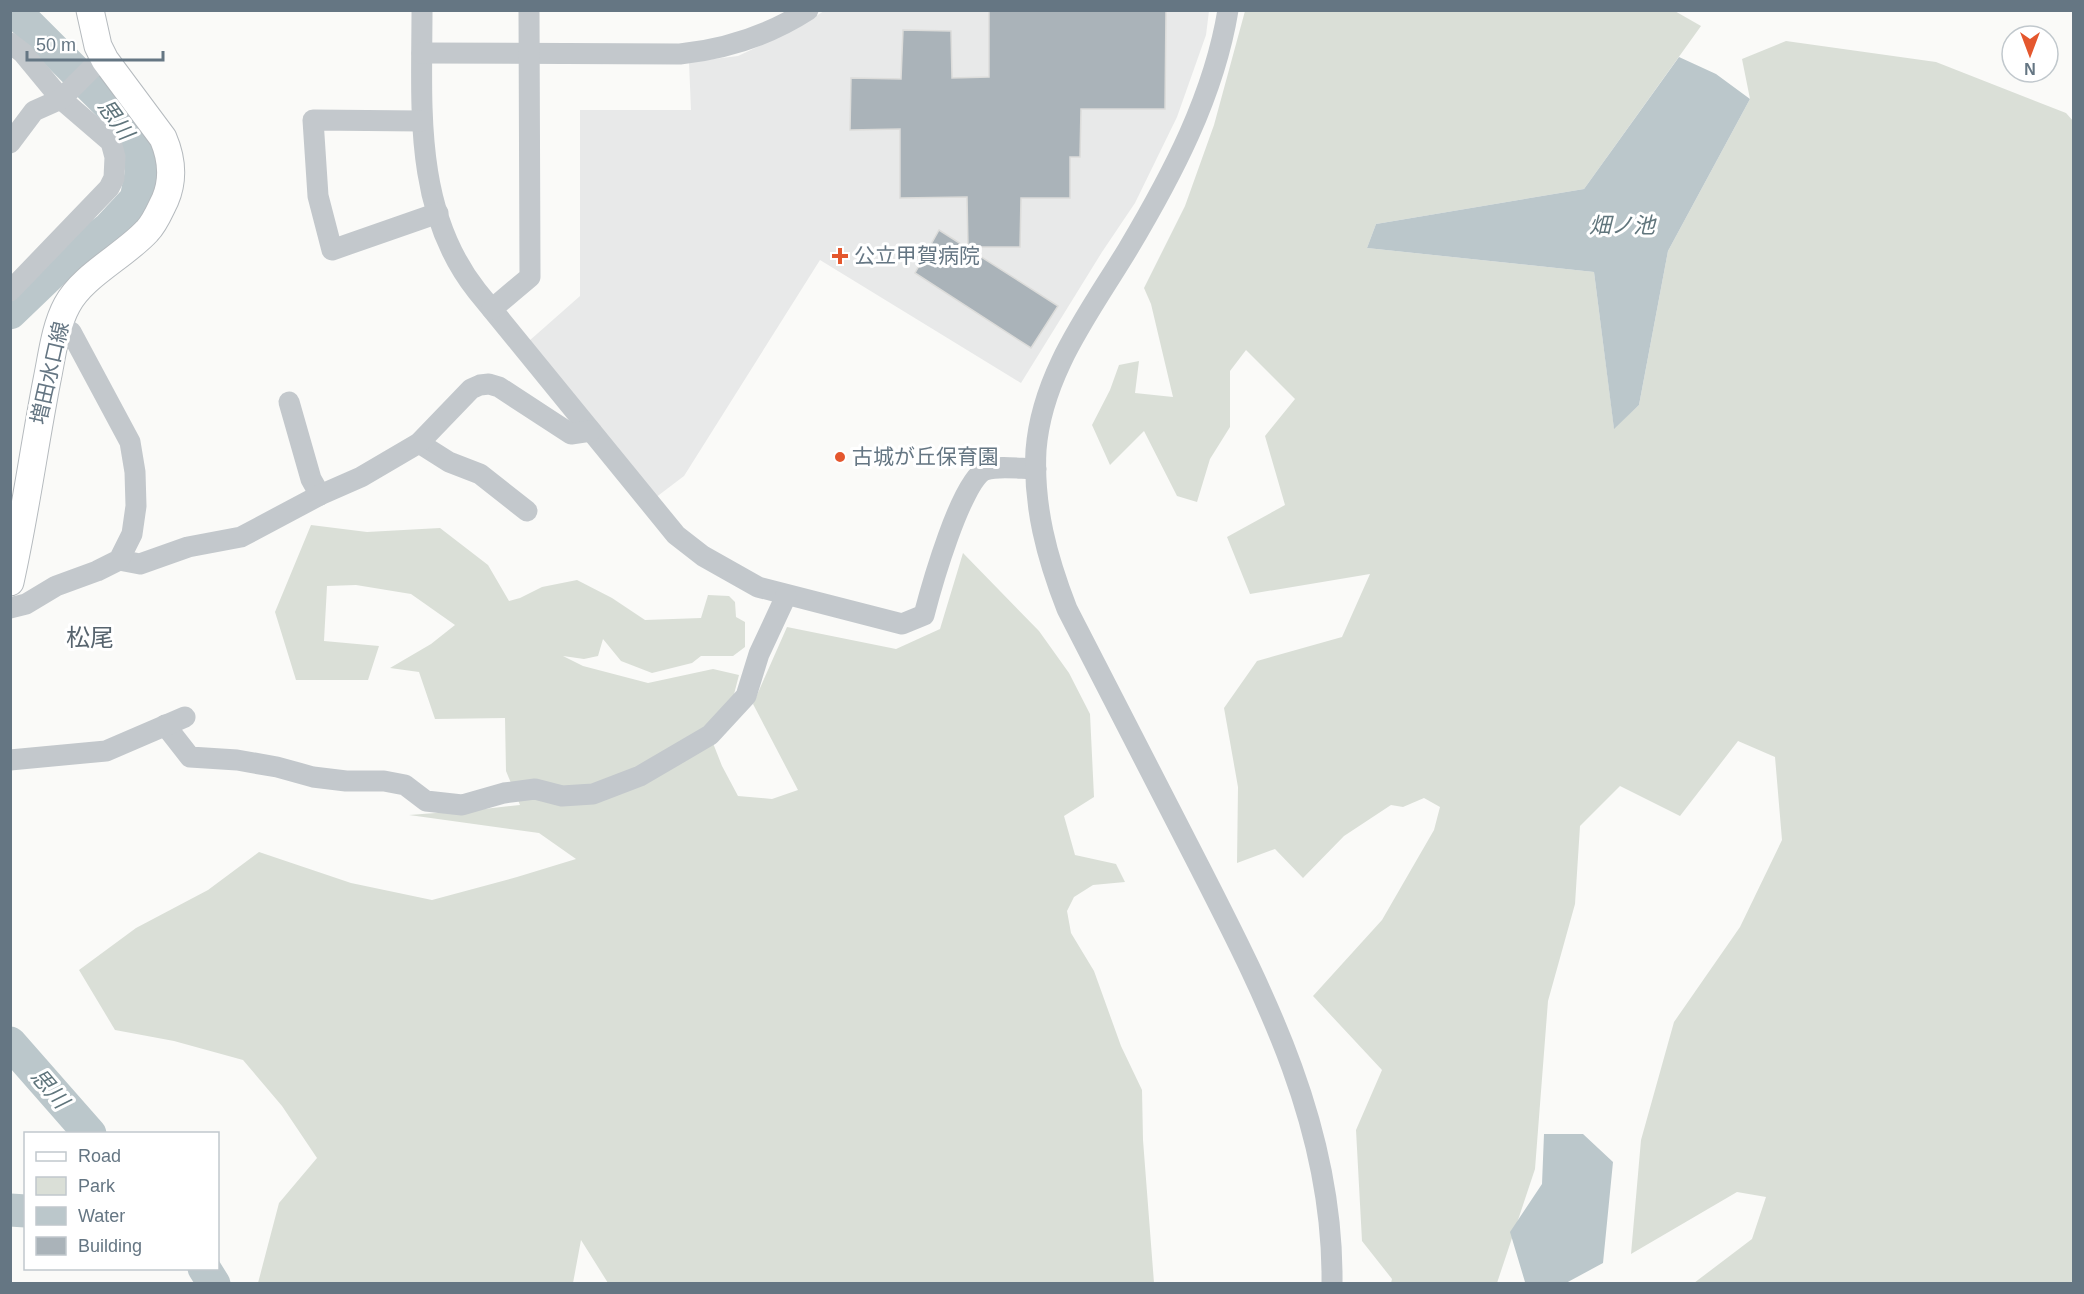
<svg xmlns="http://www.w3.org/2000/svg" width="2084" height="1294" font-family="Helvetica,'Noto Sans JP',sans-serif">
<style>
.built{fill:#e8e9e9}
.green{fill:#dadfd7}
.water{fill:#bbc7cb}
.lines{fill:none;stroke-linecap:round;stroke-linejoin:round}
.river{stroke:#bbc7cb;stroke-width:33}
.building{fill:#aab3b9;stroke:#dcdcda;stroke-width:1.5}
.major-casing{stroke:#b5babe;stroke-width:29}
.minor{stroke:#c3c8cc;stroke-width:21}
.major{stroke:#fff;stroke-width:27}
.poi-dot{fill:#e4572e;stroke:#fff;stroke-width:2}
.labels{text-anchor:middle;stroke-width:6;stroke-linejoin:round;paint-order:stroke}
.poi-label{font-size:21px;fill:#657683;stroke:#fff;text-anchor:start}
.street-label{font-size:21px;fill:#657683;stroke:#fff}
.water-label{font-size:22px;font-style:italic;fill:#60757c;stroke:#fff}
.quarter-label{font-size:24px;fill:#57646e;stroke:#fff}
</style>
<rect width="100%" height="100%" fill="#fafaf8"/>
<polygon class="built" points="824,11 1209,11 1206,35 1177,117 1135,203 1102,252 1021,383 820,260 684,476 655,498 529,341 580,296 580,110 691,110 689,62 738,56 799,27"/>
<g class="green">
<polygon points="1673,10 1701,26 1584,189 1376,224 1367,248 1594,272 1614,428 1639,405 1668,251 1750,99 1742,59 1786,41 1936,62 2066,113 2074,122 2073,1283 1694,1283 1752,1239 1766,1197 1737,1192 1631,1254 1641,1140 1674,1022 1740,927 1782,840 1775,757 1738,741 1680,816 1620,786 1580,826 1575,904 1548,1001 1535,1169 1497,1283 1391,1283 1392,1279 1362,1241 1356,1130 1382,1070 1313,996 1382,920 1434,830 1440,807 1424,798 1403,807 1391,805 1344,836 1303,878 1275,849 1237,863 1238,787 1224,708 1257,661 1342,637 1370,574 1250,594 1227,537 1285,505 1265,436 1295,399 1246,350 1230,371 1230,427 1210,459 1197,502 1177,496 1144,431 1110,465 1092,425 1110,390 1119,365 1139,361 1135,393 1173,397 1151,304 1144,288 1185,206 1214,125 1245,11"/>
<polygon points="311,525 367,532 440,528 488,565 509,601 520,598 542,587 577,580 612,598 645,620 701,618 708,595 729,596 735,602 736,617 745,622 745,647 733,656 701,656 692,663 652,673 621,661 603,639 598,656 584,659 563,656 583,666 648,683 713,669 739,675 732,702 709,733 722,766 738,796 772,799 798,790 753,704 787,627 896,649 940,629 963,553 1039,631 1069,673 1090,714 1094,797 1064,816 1075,855 1116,864 1125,882 1093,885 1074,897 1067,911 1071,933 1094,971 1121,1046 1142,1090 1143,1140 1154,1283 608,1283 581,1240 573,1283 258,1283 279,1203 317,1158 282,1106 243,1060 174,1041 115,1030 79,970 136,928 208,890 259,852 351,883 432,900 517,877 576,859 539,833 409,815 475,810 520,805 506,771 505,718 435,719 419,672 390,668 431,644 455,625 411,594 356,585 327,586 324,641 379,646 368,680 296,680 275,612"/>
</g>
<g class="water">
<polygon points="1679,57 1716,74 1750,99 1668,251 1639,405 1614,429 1594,272 1367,248 1376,224 1584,189"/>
<polygon points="1544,1134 1583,1134 1613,1162 1603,1263 1566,1283 1525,1282 1510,1232 1542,1184"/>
</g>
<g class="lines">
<g class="river">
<polyline points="10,313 58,267 109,228 136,199 142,170 133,140 114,110 14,10"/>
<polyline points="10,1043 90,1134"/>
<polyline points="10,1210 26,1211"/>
<polyline points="204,1268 214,1284"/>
</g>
</g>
<g class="building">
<polygon points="989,10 1166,10 1165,109 1081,109 1080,157 1070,157 1070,198 1021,198 1020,247 968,247 967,197 900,198 900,129 850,130 851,78 901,79 903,30 951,31 952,78 989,77"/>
<polygon points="939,230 1058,306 1031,348 915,273"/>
</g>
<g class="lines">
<defs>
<path id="major" d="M10,582c15,-67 24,-135 37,-202 5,-24 8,-53 20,-75 15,-29 57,-49 80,-74 8,-8 13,-21 18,-31 9,-21 7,-41 -2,-62l-58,-78 -7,-14 -8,-36"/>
</defs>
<use href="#major" class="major-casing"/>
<g class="minor">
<path d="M422,10c0,97 -9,200 55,281l199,244 27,21 55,31 144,37 22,-9c7,-27 37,-134 61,-145 14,-5 37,-1 51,-1"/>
<path d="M1228,10c-14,86 -56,165 -100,239 -38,63 -86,124 -92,201 -3,56 11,108 31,159 43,84 86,168 129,251 69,135 138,267 136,424"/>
<polyline points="10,43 23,53 61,99 111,142 115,157 114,178 109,188 10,291"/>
<path d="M422,53l258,1c46,-5 88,-18 128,-44"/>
<polyline points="421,121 313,120 318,196 332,250 438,213"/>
<polyline points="10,143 34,111 61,99 92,68 105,60"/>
<polyline points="492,309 530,277 529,10"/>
<polyline points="289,402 311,479 320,495"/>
<polyline points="419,443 449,462 480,474 527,511"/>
<polyline points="119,560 140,564 188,547 241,537 320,495 361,477 419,443 471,389 480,385 489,384 499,387 571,434 591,431"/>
<polyline points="10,608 26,604 56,586 97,571 119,560 132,534 136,506 135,472 130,442 71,332 59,327"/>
<polyline points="165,725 190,757 237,760 277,767 313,777 346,781 384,781 405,785 426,801 462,805 504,793 535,789 562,796 593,794 640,776 710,735 746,696 759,654 786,596"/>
<polyline points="10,760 106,751 185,717"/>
</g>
<use href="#major" class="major"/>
</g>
<g class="poi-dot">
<path d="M837 247h6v6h6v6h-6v6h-6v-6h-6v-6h6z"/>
<circle cx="840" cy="457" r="6"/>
</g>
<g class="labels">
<g class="poi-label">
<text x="854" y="263">公立甲賀病院</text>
<text x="852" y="464">古城が丘保育園</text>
</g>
<g class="street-label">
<text transform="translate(50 373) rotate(-77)" y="7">増田水口線</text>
</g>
<g class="water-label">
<text transform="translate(116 119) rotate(54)" y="8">思川</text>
<text x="1622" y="233">畑ノ池</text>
<text transform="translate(50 1088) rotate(49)" y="8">思川</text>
</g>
<g class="quarter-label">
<text x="90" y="646">松尾</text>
</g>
</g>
<rect width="2084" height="1294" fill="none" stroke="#657683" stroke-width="24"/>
<rect x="24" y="1132" width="195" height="138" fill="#ffffff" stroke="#c1c8cd" stroke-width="1.5"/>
<rect x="36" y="1152" width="30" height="9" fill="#ffffff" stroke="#c1c8cd" stroke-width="1.5"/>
<text x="78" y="1162" font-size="18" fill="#657683">Road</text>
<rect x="36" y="1177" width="30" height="18" fill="#dadfd7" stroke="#c1c8cd" stroke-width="1.5"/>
<text x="78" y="1192" font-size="18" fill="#657683">Park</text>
<rect x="36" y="1207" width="30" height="18" fill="#bbc7cb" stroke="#c1c8cd" stroke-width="1.5"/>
<text x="78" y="1222" font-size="18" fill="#657683">Water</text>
<rect x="36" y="1237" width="30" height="18" fill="#aab3b9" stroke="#c1c8cd" stroke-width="1.5"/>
<text x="78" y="1252" font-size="18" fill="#657683">Building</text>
<g transform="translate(2030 54) rotate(180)"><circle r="28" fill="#ffffff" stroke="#c1c8cd" stroke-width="1.5"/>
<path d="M0-4.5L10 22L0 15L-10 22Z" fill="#e4572e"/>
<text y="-9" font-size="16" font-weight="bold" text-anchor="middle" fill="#657683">N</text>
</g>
<path d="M27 51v9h136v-9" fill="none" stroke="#657683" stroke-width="3"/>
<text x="36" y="51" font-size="18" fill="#657683" stroke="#ffffff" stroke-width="4.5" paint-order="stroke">50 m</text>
</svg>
